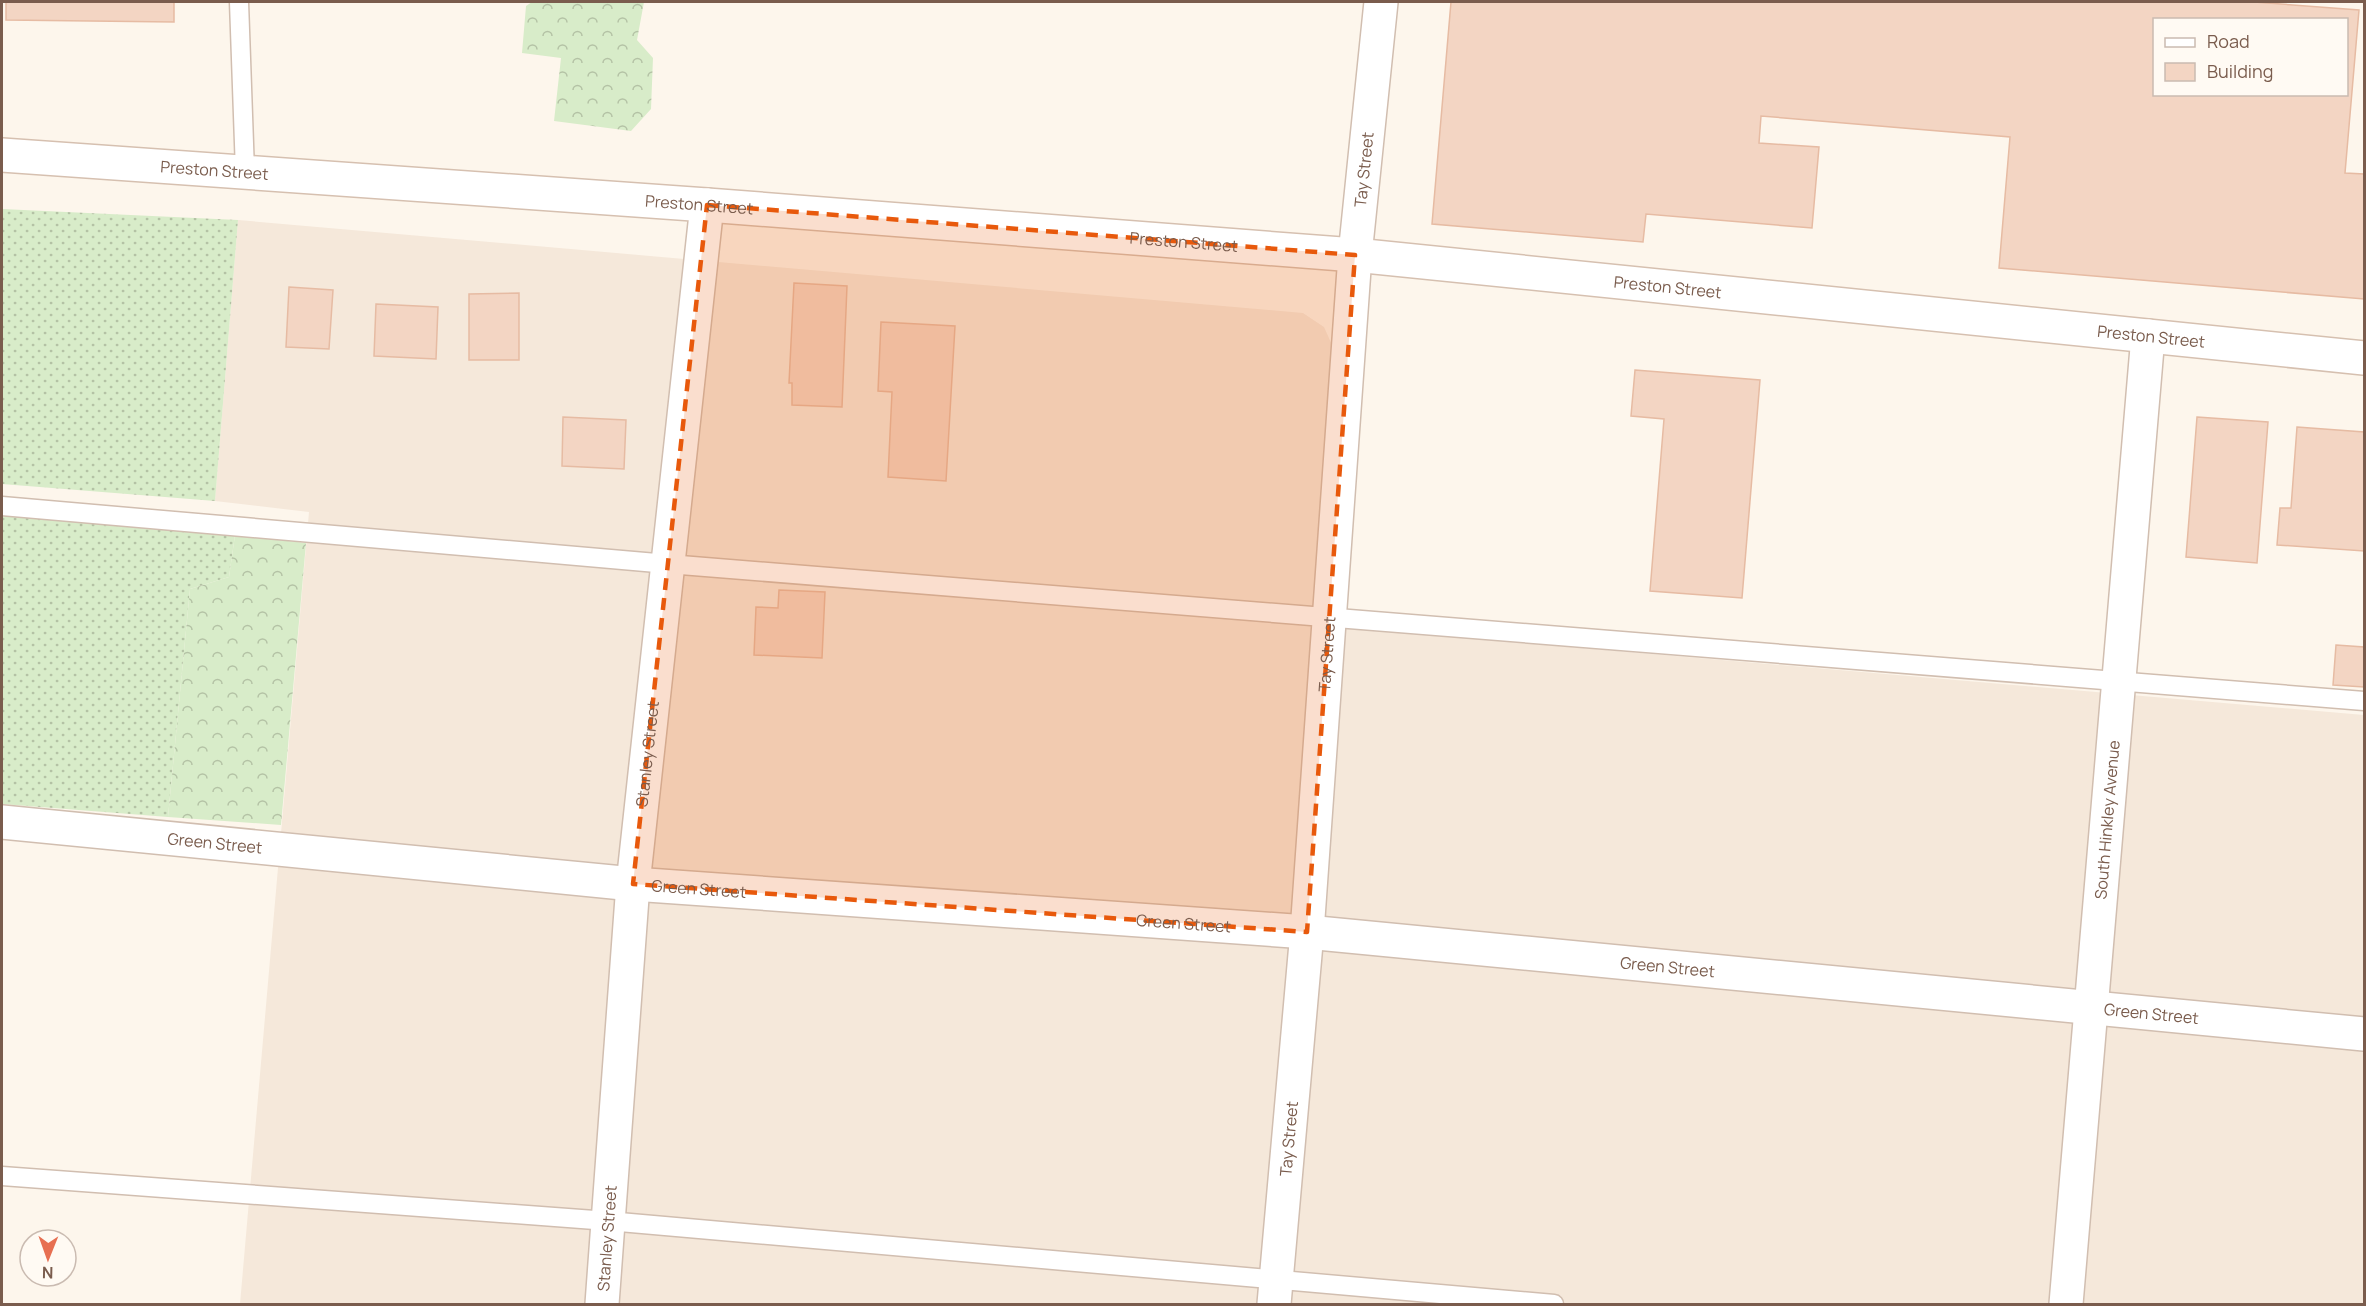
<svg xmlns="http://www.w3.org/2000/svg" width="2366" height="1306" font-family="Manrope,sans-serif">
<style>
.residential{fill:#f5e8da}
.grass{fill:url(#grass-dots)}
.forest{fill:url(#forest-crowns)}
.building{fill:#f3d5c3;stroke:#e6bba3;stroke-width:1.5;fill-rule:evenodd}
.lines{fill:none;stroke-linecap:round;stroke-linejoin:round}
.lane-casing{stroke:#d1beb0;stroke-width:21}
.street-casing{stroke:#d1beb0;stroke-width:36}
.secondary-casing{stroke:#d6c0b0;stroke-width:36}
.lane{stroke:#fff;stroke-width:18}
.street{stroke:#fff;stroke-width:33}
.secondary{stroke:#fff;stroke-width:33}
.marked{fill:#e8590c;fill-opacity:0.2;stroke:#e8590c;stroke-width:4.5;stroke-dasharray:12 8;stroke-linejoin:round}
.labels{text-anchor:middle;stroke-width:4.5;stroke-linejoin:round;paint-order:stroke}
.street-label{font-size:16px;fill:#7a5c4d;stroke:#fffaf3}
</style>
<defs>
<pattern id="grass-dots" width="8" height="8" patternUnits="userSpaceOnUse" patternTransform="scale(1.5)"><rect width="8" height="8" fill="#d8ecc9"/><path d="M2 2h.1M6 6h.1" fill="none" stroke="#b4c2a5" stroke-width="1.8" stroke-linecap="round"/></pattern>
<pattern id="forest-crowns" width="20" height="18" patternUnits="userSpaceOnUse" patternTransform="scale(1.5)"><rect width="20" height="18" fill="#d8ecc9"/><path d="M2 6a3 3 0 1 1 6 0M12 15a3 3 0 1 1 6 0" fill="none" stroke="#b4c2a5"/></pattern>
</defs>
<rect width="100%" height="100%" fill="#fdf6ec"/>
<polygon class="residential" points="238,220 1303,313 1324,327 1333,347 1313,625 2364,715 2364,1304 240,1304 309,512 215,501"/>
<g class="grass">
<polygon points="2,209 238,220 215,501 2,484"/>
<polygon points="2,513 235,535 229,577 190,589 168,817 2,804"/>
</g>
<g class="forest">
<polygon points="532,2 644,2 637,40 653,58 651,109 631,131 554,121 561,58 522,53 526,6"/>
<polygon points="235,535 306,543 281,825 168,817 190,589 229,577"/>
</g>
<g class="building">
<polygon points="6,2 174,2 174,22 6,20"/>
<path d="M1451,2h803l105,8 -14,163 19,1v125l-365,-31 11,-131 -249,-21 -2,27 60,4 -7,81 -166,-14 -3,28 -211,-18zM2154,20h192v74h-192z"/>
<polygon points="794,283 847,286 842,407 792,405 792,383 789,383"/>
<polygon points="289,287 333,290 329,349 286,347"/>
<polygon points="519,293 519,360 469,360 469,294"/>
<polygon points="376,304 438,307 436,359 374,356"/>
<polygon points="881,322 955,326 946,481 888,477 892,392 878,391"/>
<polygon points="1635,370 1760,380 1742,598 1650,591 1664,419 1631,416"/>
<polygon points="563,417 626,420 624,469 562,466"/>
<polygon points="2197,417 2268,422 2257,563 2186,557"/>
<polygon points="2297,427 2364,432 2364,551 2277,545 2280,508 2291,508"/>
<polygon points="779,590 825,592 822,658 754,655 756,607 778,608"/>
<polygon points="2336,645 2364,647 2364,687 2333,685"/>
</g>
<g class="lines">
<defs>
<g id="lane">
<polyline points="239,2 245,172"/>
<polyline points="2,506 668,564 2364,701"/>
<polyline points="2,1176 608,1221 1554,1304"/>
</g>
<g id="street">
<path id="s1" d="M2,822l631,62 674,48 1057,102"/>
<path id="s2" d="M602,1304l31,-420 74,-679"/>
<path id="s3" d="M1274,1304l33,-372 48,-677 26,-253"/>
<path id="s4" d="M2066,1304l82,-968"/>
</g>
<g id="secondary">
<path id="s5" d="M2,155l705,50 648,50 1009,103"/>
</g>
</defs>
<use href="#lane" class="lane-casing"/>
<use href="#street" class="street-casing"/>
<use href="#secondary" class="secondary-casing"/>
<use href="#lane" class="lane"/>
<use href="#street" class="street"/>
<use href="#secondary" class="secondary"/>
</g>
<path class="marked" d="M707,205l648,50 -48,677 -674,-48z"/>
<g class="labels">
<g class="street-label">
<text dy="6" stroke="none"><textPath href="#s3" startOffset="1138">Tay Street</textPath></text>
<text dy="6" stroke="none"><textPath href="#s5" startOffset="213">Preston Street</textPath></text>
<text dy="6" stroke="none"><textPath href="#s5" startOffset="699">Preston Street</textPath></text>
<text dy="6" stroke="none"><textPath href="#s5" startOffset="1185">Preston Street</textPath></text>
<text dy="6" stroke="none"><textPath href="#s5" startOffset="1671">Preston Street</textPath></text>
<text dy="6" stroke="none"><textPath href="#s5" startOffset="2157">Preston Street</textPath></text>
<text dy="6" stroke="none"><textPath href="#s3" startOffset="652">Tay Street</textPath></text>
<text dy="6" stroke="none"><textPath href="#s2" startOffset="552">Stanley Street</textPath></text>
<text dy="6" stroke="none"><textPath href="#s4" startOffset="486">South Hinkley Avenue</textPath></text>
<text dy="6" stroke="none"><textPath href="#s1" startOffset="214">Green Street</textPath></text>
<text dy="6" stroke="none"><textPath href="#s1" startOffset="700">Green Street</textPath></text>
<text dy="6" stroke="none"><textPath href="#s1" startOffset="1186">Green Street</textPath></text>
<text dy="6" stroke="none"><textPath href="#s1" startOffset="1672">Green Street</textPath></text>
<text dy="6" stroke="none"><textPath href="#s1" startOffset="2158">Green Street</textPath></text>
<text dy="6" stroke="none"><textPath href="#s3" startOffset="166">Tay Street</textPath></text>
<text dy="6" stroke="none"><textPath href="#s2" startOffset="66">Stanley Street</textPath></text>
</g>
</g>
<rect width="2366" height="1306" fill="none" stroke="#7a5c4d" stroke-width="6"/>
<rect x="2153" y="18" width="195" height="78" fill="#fffaf3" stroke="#cabbb1" stroke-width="1.5"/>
<rect x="2165" y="38" width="30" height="9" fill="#ffffff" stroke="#cabbb1" stroke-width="1.5"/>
<text x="2207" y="48" font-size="18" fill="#7a5c4d">Road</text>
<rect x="2165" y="63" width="30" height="18" fill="#f3d5c3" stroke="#cabbb1" stroke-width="1.5"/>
<text x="2207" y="78" font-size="18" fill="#7a5c4d">Building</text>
<g transform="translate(48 1258) rotate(181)"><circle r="28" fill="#fffaf3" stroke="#cabbb1" stroke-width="1.5"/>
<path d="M0-4.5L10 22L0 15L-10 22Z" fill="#e76f51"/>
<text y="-9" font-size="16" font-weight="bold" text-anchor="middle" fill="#7a5c4d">N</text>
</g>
</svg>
